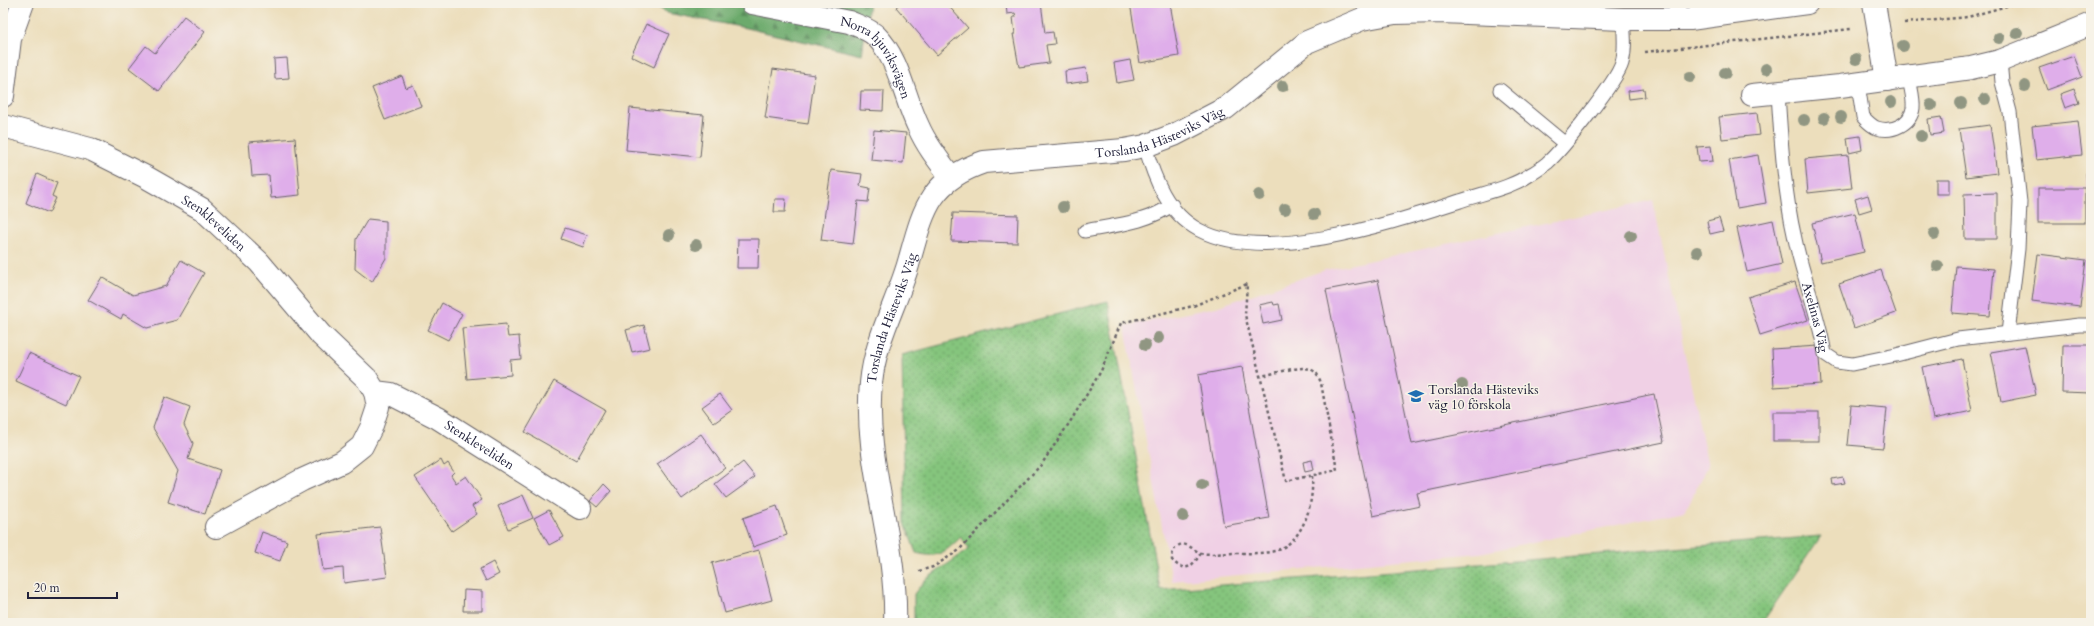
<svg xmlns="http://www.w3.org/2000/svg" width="2094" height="626" font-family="Cardo,serif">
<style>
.built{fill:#f0d0e5}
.grass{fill:url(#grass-dots);stroke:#54745c}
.forest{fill:url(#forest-firs);stroke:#476654}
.building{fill:#dfaeea}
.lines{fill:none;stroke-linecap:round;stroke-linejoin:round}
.lane-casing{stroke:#696468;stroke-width:15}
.street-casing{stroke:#696468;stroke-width:24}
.path{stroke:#696468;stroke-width:2.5;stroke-dasharray:3 3;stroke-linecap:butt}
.lane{stroke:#fff;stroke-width:13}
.street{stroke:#fff;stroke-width:22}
.tree{fill:#909682}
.labels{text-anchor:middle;stroke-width:3;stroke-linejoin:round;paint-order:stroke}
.street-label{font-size:13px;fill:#22223b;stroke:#f7f3e8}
.poi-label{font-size:13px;fill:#22223b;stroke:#f7f3e8;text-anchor:start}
</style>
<defs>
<pattern id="grass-dots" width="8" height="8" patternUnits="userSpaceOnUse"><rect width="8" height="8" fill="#85c57d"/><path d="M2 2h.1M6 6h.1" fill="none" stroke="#6ca068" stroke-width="1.8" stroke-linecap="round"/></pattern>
<pattern id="forest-firs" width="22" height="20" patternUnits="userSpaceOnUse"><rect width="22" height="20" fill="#6caa6c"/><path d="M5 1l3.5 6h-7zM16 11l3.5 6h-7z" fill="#588a5a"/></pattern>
</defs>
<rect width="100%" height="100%" fill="#f7f3e8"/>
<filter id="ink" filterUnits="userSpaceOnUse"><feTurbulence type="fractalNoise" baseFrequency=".025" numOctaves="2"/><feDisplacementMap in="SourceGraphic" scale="8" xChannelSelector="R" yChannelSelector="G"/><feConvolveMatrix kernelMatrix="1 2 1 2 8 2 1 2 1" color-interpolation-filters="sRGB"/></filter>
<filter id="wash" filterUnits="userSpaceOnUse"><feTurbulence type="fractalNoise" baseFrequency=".012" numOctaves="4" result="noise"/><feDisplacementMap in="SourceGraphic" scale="16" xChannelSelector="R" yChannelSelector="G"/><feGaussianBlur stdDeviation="0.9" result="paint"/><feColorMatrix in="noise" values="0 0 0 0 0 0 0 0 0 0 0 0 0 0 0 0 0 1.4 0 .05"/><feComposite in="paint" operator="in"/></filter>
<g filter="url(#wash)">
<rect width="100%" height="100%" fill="#ecdebc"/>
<polygon class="built" points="1653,200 1708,466 1685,511 1480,553 1172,581 1125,326 1216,307 1325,270"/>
<path class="grass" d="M1108,301l52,289 661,-54 -59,87h-848v-29l11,-14 44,-31 -8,-12c-16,15 -22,22 -45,16l-11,-30 -3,-168z"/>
<polygon class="forest" points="651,3 869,3 862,55 746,28 667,13"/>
<g id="blocks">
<g class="building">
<polygon points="901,3 946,3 968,28 937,55 896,7"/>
<polygon points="1006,3 1041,3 1045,33 1053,32 1055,44 1046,45 1049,63 1019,67 1013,34 1015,34 1013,17 1016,17 1015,13 1007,14"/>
<polygon points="1130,3 1170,3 1179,56 1140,63"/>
<polygon points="184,16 205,32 159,91 129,68 146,46 155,53"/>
<polygon points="646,24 669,34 654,67 631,56"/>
<polygon points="2074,56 2082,77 2047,90 2039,68"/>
<polygon points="287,58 289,78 275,79 274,59"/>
<polygon points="1130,60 1134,80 1117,83 1114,63"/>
<polygon points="1086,68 1088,81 1066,84 1065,71"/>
<polygon points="773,69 815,75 808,124 765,118"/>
<polygon points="402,76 406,88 413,85 421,106 385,120 372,88"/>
<polygon points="1644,89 1645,97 1629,99 1628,91"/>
<polygon points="2074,89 2079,103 2065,108 2060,94"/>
<polygon points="861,91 884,91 883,111 860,110"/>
<polygon points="630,108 704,115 700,157 626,150"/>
<polygon points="1757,113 1760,135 1722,139 1719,117"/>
<polygon points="1941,117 1944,133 1930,135 1928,119"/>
<polygon points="2078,121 2082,155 2036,160 2032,126"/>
<polygon points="1990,125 1997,173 1966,177 1959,129"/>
<polygon points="874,130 906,133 903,163 871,160"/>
<polygon points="1860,136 1862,150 1849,153 1847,138"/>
<polygon points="295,138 300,195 271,198 269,175 252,176 249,142"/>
<polygon points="1711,146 1713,161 1699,162 1697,147"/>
<polygon points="1758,155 1766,203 1737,208 1729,160"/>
<polygon points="1848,155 1852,188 1808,193 1805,159"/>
<polygon points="831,170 862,174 860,186 870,188 868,202 858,201 853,244 821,240"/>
<polygon points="2086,173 2091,173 2091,188 2087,188"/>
<polygon points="37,174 57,183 52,196 56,198 49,213 26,203"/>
<rect x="1936" y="179" width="13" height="15"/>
<rect x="2038" y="188" width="47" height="35"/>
<polygon points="1997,193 1997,239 1965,239 1964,194"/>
<polygon points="1868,195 1872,209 1859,213 1855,199"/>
<polygon points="775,199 786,199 785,212 774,212"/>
<polygon points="953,213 1018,215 1017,243 951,241"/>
<polygon points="1855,213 1864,252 1821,262 1812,223"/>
<polygon points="1719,218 1723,231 1710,234 1707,221"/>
<polygon points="368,219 386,221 386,258 372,282 355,269 356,239"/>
<polygon points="1773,220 1782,264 1747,272 1737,228"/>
<polygon points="565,228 587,235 583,247 561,239"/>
<polygon points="738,239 759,239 758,268 737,268"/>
<polygon points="2038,254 2086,260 2080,307 2032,301"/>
<polygon points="181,260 204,273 177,320 147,328 123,314 121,319 88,300 102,277 133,295 166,286"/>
<polygon points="1956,266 1994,269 1990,316 1952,313"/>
<polygon points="1881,270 1896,313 1854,328 1839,284"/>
<polygon points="1378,280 1412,444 1654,394 1664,442 1417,493 1420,506 1373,516 1326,290"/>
<polygon points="1795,282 1808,320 1760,335 1748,297"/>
<polygon points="1273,302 1274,305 1279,304 1282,320 1263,324 1259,305"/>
<polygon points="442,303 462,314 448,340 428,330"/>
<polygon points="506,324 508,337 519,336 521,359 510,360 511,375 467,379 462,328"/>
<polygon points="644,325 650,348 632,352 626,330"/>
<polygon points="2063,345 2091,345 2091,393 2062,392"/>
<polygon points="1818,346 1821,384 1774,387 1772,349"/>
<polygon points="2025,346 2036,395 2001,402 1991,352"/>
<polygon points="29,353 79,376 66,404 16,381"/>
<polygon points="1962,359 1972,411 1933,419 1922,367"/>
<polygon points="1242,367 1269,518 1224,526 1198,375"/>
<polygon points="554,381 605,410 576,461 525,432"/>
<polygon points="720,394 732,410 714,423 702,407"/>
<polygon points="164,397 190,407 184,425 193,443 188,459 220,470 205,514 168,502 178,471 153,428"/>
<polygon points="1851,405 1887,408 1883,448 1847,445"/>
<rect x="1773" y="412" width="46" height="29"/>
<polygon points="701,434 725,468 682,499 657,464"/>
<polygon points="441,460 444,466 448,463 454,472 451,475 456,483 466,476 482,500 472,506 477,514 452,531 415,477"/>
<polygon points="1312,460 1314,470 1305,472 1303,462"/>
<polygon points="743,462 755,477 726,498 715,484"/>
<polygon points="1843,477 1845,483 1833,485 1832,479"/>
<polygon points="604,484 611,491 597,507 590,501"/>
<polygon points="523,495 533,518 508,529 498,506"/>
<polygon points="777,506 787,535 753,547 743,518"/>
<polygon points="549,510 564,537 549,545 534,518"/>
<polygon points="380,527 387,577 344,583 343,568 323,570 318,534"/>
<polygon points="262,532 287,541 280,561 255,553"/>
<polygon points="759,550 772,600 725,613 712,563"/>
<polygon points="493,562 499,574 486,581 480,569"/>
<polygon points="464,590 482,591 482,611 463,611"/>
<polygon points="356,619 367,623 355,623"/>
</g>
</g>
</g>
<g filter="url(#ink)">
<use href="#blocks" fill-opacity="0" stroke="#696468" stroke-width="1"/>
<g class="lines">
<defs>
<g id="lane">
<polyline points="2000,61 2002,82 2010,112 2020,202 2018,249 2008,333"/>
<path d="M1858,84l5,33c4,4 8,9 14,11 15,5 34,-4 36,-20 1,-10 -3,-22 -4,-31"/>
<polyline points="1500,90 1564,143"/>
<path id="s1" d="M1778,93c3,48 6,98 17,146 8,39 24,76 30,115l12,8 15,2 44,-9 62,-16 121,-14h12"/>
<path d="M1145,146c9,32 22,67 54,84 67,35 192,-7 261,-29 23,-8 51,-13 71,-27 6,-3 11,-7 16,-11 15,-13 70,-82 75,-100 4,-14 2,-29 1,-44"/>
<path d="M1085,231c30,-6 61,-8 87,-26"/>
</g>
<g id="street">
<path id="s2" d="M752,3l97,19c9,4 20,7 27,14 24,24 28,62 43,92 8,18 20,33 32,49"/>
<polyline points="1874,3 1887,80"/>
<polyline points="1752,95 1840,86 1971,68 2000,61 2091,24"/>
<polyline points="3,96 10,39 23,3"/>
<path id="s3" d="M3,126l87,23 56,28 56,32 57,53 62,73 46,44 8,13 16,2 47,24 142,90"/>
<polyline points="216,527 302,480 342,462 362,446 371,428 378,407 375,392"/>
<path id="s4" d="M895,623c3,-81 -32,-161 -24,-240 4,-43 25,-78 37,-118 15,-52 19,-84 76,-103l140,-12 21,-4 29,-11 52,-27 81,-66 55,-23 33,-6 46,-1 182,7h67l117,-16"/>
</g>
</defs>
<use href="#lane" class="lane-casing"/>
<use href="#street" class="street-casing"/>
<g class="path">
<polyline points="1904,23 1968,17 2017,3"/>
<polyline points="1645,52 1851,29"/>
<path d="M1201,553c-8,13 -16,21 -29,7 0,-8 2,-13 10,-16 8,1 13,7 19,9 10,2 24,0 34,0 14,0 27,1 40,-2 29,-9 39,-48 37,-75"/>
<path d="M919,571l14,-4 25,-16 83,-86 29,-43 31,-51 20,-48 72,-17 54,-22 -2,31 41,166 51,-11 -16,-87c-2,-5 -3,-10 -9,-13 -9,-6 -39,4 -51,6"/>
</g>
<use href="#lane" class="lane"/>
<use href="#street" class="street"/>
</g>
<g class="tree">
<circle cx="2017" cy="33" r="6"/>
<circle cx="1999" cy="38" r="6"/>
<circle cx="1903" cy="46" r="6"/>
<circle cx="1856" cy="59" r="6"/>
<circle cx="1766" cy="69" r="6"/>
<circle cx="1725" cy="73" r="6"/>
<circle cx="1690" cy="77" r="6"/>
<circle cx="1283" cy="86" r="6"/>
<circle cx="2025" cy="86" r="6"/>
<circle cx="1985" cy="99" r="6"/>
<circle cx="1891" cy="102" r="6"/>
<circle cx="1961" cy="103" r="6"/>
<circle cx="1931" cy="105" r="6"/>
<circle cx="1841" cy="117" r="6"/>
<circle cx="1824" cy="118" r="6"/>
<circle cx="1804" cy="120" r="6"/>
<circle cx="1921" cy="136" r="6"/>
<circle cx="1259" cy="195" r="6"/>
<circle cx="1063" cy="207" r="6"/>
<circle cx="1285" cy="209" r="6"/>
<circle cx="1314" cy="214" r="6"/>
<circle cx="1934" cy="234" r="6"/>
<circle cx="669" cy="235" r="6"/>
<circle cx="1631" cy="236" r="6"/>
<circle cx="696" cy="245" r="6"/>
<circle cx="1697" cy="252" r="6"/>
<circle cx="1938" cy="266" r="6"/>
<circle cx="1158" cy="338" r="6"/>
<circle cx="1145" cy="345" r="6"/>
<circle cx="1462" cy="385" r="6"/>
<circle cx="1202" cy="485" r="6"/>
<circle cx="1183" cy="516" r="6"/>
</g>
</g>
<defs>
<symbol id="school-bare" viewBox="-9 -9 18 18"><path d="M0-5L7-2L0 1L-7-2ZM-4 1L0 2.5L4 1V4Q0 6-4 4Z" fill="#1f6fb2" stroke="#f7f3e8" stroke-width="2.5" paint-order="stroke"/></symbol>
</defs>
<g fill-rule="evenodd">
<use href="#school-bare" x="1405" y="385" width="22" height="22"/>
</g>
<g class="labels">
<g class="street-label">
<text dy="5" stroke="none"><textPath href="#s2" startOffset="145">Norra hjuviksvägen</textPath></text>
<text dy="5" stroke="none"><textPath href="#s4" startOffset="681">Torslanda Hästeviks Väg</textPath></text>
<text dy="5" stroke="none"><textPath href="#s3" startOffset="235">Stenkleveliden</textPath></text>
<text dy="5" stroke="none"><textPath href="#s1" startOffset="228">Axelinas Väg</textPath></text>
<text dy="5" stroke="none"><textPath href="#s4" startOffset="310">Torslanda Hästeviks Väg</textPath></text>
<text dy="5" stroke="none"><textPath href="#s3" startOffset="588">Stenkleveliden</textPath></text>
</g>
<g class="poi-label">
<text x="1428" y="394">Torslanda Hästeviks<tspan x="1428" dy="15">väg 10 förskola</tspan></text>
</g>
</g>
<rect width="2094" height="626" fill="none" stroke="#f7f3e8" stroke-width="16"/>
<path d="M28 592v6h89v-6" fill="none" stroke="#22223b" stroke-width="2"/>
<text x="34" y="592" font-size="12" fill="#22223b" stroke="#f7f3e8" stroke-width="3" paint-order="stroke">20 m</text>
</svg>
